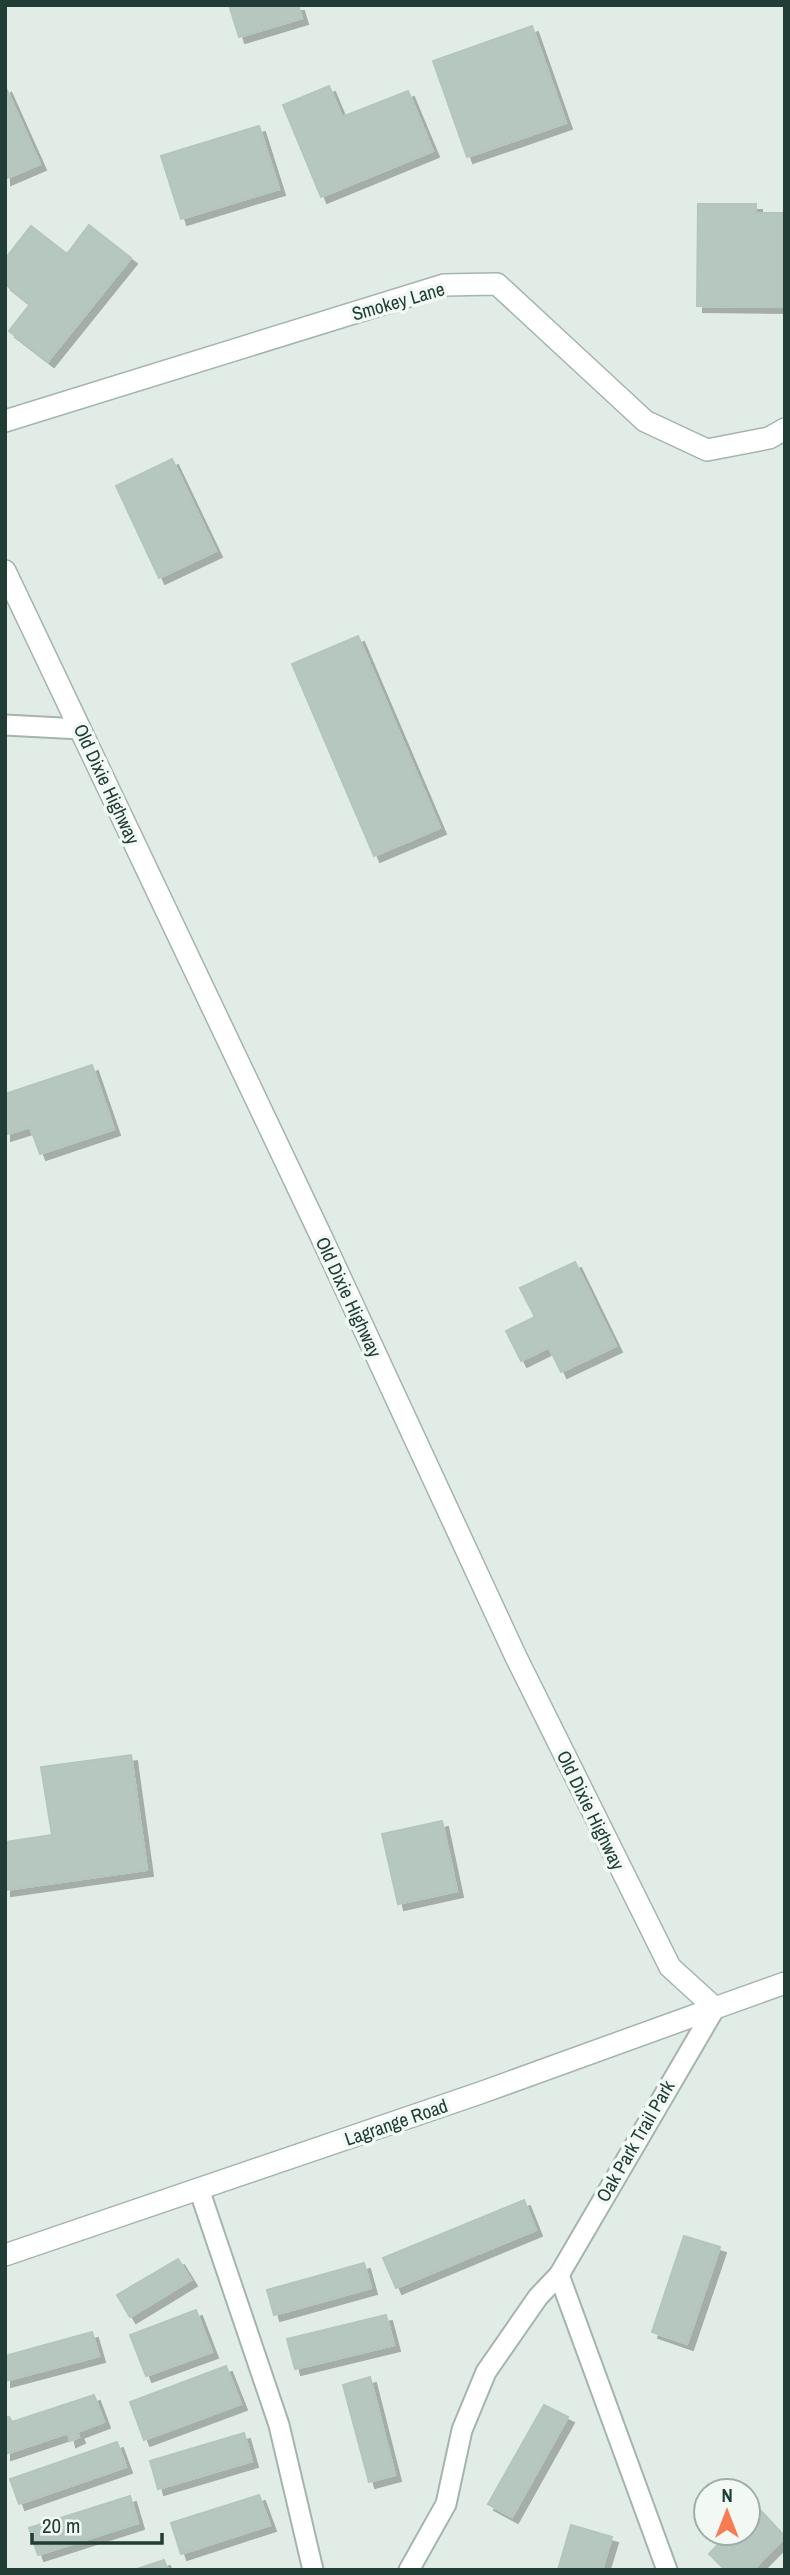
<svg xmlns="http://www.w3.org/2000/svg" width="790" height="2575" font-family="'Archivo Narrow',sans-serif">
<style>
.building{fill:#b6c7c0;stroke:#b3c6be;stroke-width:2;filter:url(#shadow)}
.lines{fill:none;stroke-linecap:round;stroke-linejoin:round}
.service-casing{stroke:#a4b4ae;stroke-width:23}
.minor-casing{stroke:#a4b4ae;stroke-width:24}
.tertiary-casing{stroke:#a4b4ae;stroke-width:24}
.service{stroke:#fff;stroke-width:19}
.minor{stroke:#fff;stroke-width:21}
.tertiary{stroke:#fff;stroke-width:21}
.labels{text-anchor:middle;stroke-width:7;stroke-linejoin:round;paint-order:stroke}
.street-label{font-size:19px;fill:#213e36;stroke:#f2f9f5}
</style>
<defs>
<filter id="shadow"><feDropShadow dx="6" dy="6" stdDeviation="0" flood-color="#0004"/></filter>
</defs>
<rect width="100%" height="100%" fill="#e1ece7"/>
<g class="building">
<polygon points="229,5 298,5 302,18 239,37"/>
<polygon points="532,26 566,123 467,157 433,61"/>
<polygon points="5,86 40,164 5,179"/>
<polygon points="329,86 342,117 408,91 433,151 321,197 283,105"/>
<polygon points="259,126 279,189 181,219 161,156"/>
<polygon points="698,204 756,204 756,213 785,213 785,307 697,306"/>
<polygon points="89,225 131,258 48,361 9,331 30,304 5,284 5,259 31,226 67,254"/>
<polygon points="172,459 216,551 159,578 116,486"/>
<polygon points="358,636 440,828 374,856 292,664"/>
<polygon points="92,1065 114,1129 40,1154 30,1127 5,1135 5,1094"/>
<polygon points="575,1262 616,1346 561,1372 549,1347 521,1361 506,1331 535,1317 520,1288"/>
<polygon points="131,1755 147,1870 5,1890 5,1842 52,1835 41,1767"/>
<polygon points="442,1821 457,1891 398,1904 382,1834"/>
<polygon points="524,2200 536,2230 396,2288 383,2258"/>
<polygon points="684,2236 720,2247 687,2344 652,2332"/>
<polygon points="178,2259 191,2280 130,2317 117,2295"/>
<polygon points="364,2263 371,2288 274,2315 267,2290"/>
<polygon points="196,2310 212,2352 146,2376 130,2335"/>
<polygon points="386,2315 394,2345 295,2369 287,2339"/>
<polygon points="92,2332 99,2356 5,2381 5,2356"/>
<polygon points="226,2366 241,2404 144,2440 130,2402"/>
<polygon points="370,2377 395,2475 369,2482 343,2385"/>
<polygon points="94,2395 104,2422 77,2432 79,2437 70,2441 68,2433 5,2454 5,2418 9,2417 12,2422"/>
<polygon points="544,2405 568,2417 512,2517 488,2504"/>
<polygon points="244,2433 252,2461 158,2489 150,2461"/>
<polygon points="117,2442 126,2467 19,2504 10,2479"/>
<polygon points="259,2495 270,2525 181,2554 171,2523"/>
<polygon points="130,2496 138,2523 38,2555 29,2528"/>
<polygon points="755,2505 785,2537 753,2570 726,2570 709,2554 729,2533 748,2533 748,2513"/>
<polygon points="571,2525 612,2537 602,2570 558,2570"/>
<polygon points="164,2560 168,2570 134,2570"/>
</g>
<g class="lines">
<defs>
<g id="service">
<polyline points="5,725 80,729"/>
<polyline points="199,2189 279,2425 313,2570"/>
<polyline points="559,2275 667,2570"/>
<polyline points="409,2570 446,2504 462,2430 486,2372 538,2297 559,2275 715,2008"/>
</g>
<g id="minor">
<polyline points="5,421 444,285 497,284 645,421 707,450 769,438 785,429"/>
<polyline points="5,2255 480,2093 715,2008"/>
</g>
<polyline id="tertiary" points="5,571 320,1234 516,1657 670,1967 715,2008 785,1983"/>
</defs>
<use href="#service" class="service-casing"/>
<use href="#minor" class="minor-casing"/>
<use href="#tertiary" class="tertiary-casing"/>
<use href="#service" class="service"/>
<use href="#minor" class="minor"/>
<use href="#tertiary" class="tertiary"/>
</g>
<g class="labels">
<g class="street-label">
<text transform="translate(398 301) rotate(-16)" y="7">Smokey Lane</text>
<text transform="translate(107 784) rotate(65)" y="7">Old Dixie Highway</text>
<text transform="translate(349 1297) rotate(65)" y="7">Old Dixie Highway</text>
<text transform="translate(591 1810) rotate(64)" y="7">Old Dixie Highway</text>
<text transform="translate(396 2122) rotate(-19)" y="7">Lagrange Road</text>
<text transform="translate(635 2141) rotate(-60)" y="7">Oak Park Trail Park</text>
</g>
</g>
<rect width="790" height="2575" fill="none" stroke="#213e36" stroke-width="14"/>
<g transform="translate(727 2512)"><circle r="33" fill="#f2f9f5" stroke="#9eaea9" stroke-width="2"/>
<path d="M0-5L12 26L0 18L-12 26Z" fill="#f77c54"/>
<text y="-10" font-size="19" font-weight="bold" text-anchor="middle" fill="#213e36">N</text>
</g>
<path d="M32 2533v10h130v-10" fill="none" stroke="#213e36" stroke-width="3.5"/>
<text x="42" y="2533" font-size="21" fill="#213e36" stroke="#f2f9f5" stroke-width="5" paint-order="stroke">20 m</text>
</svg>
